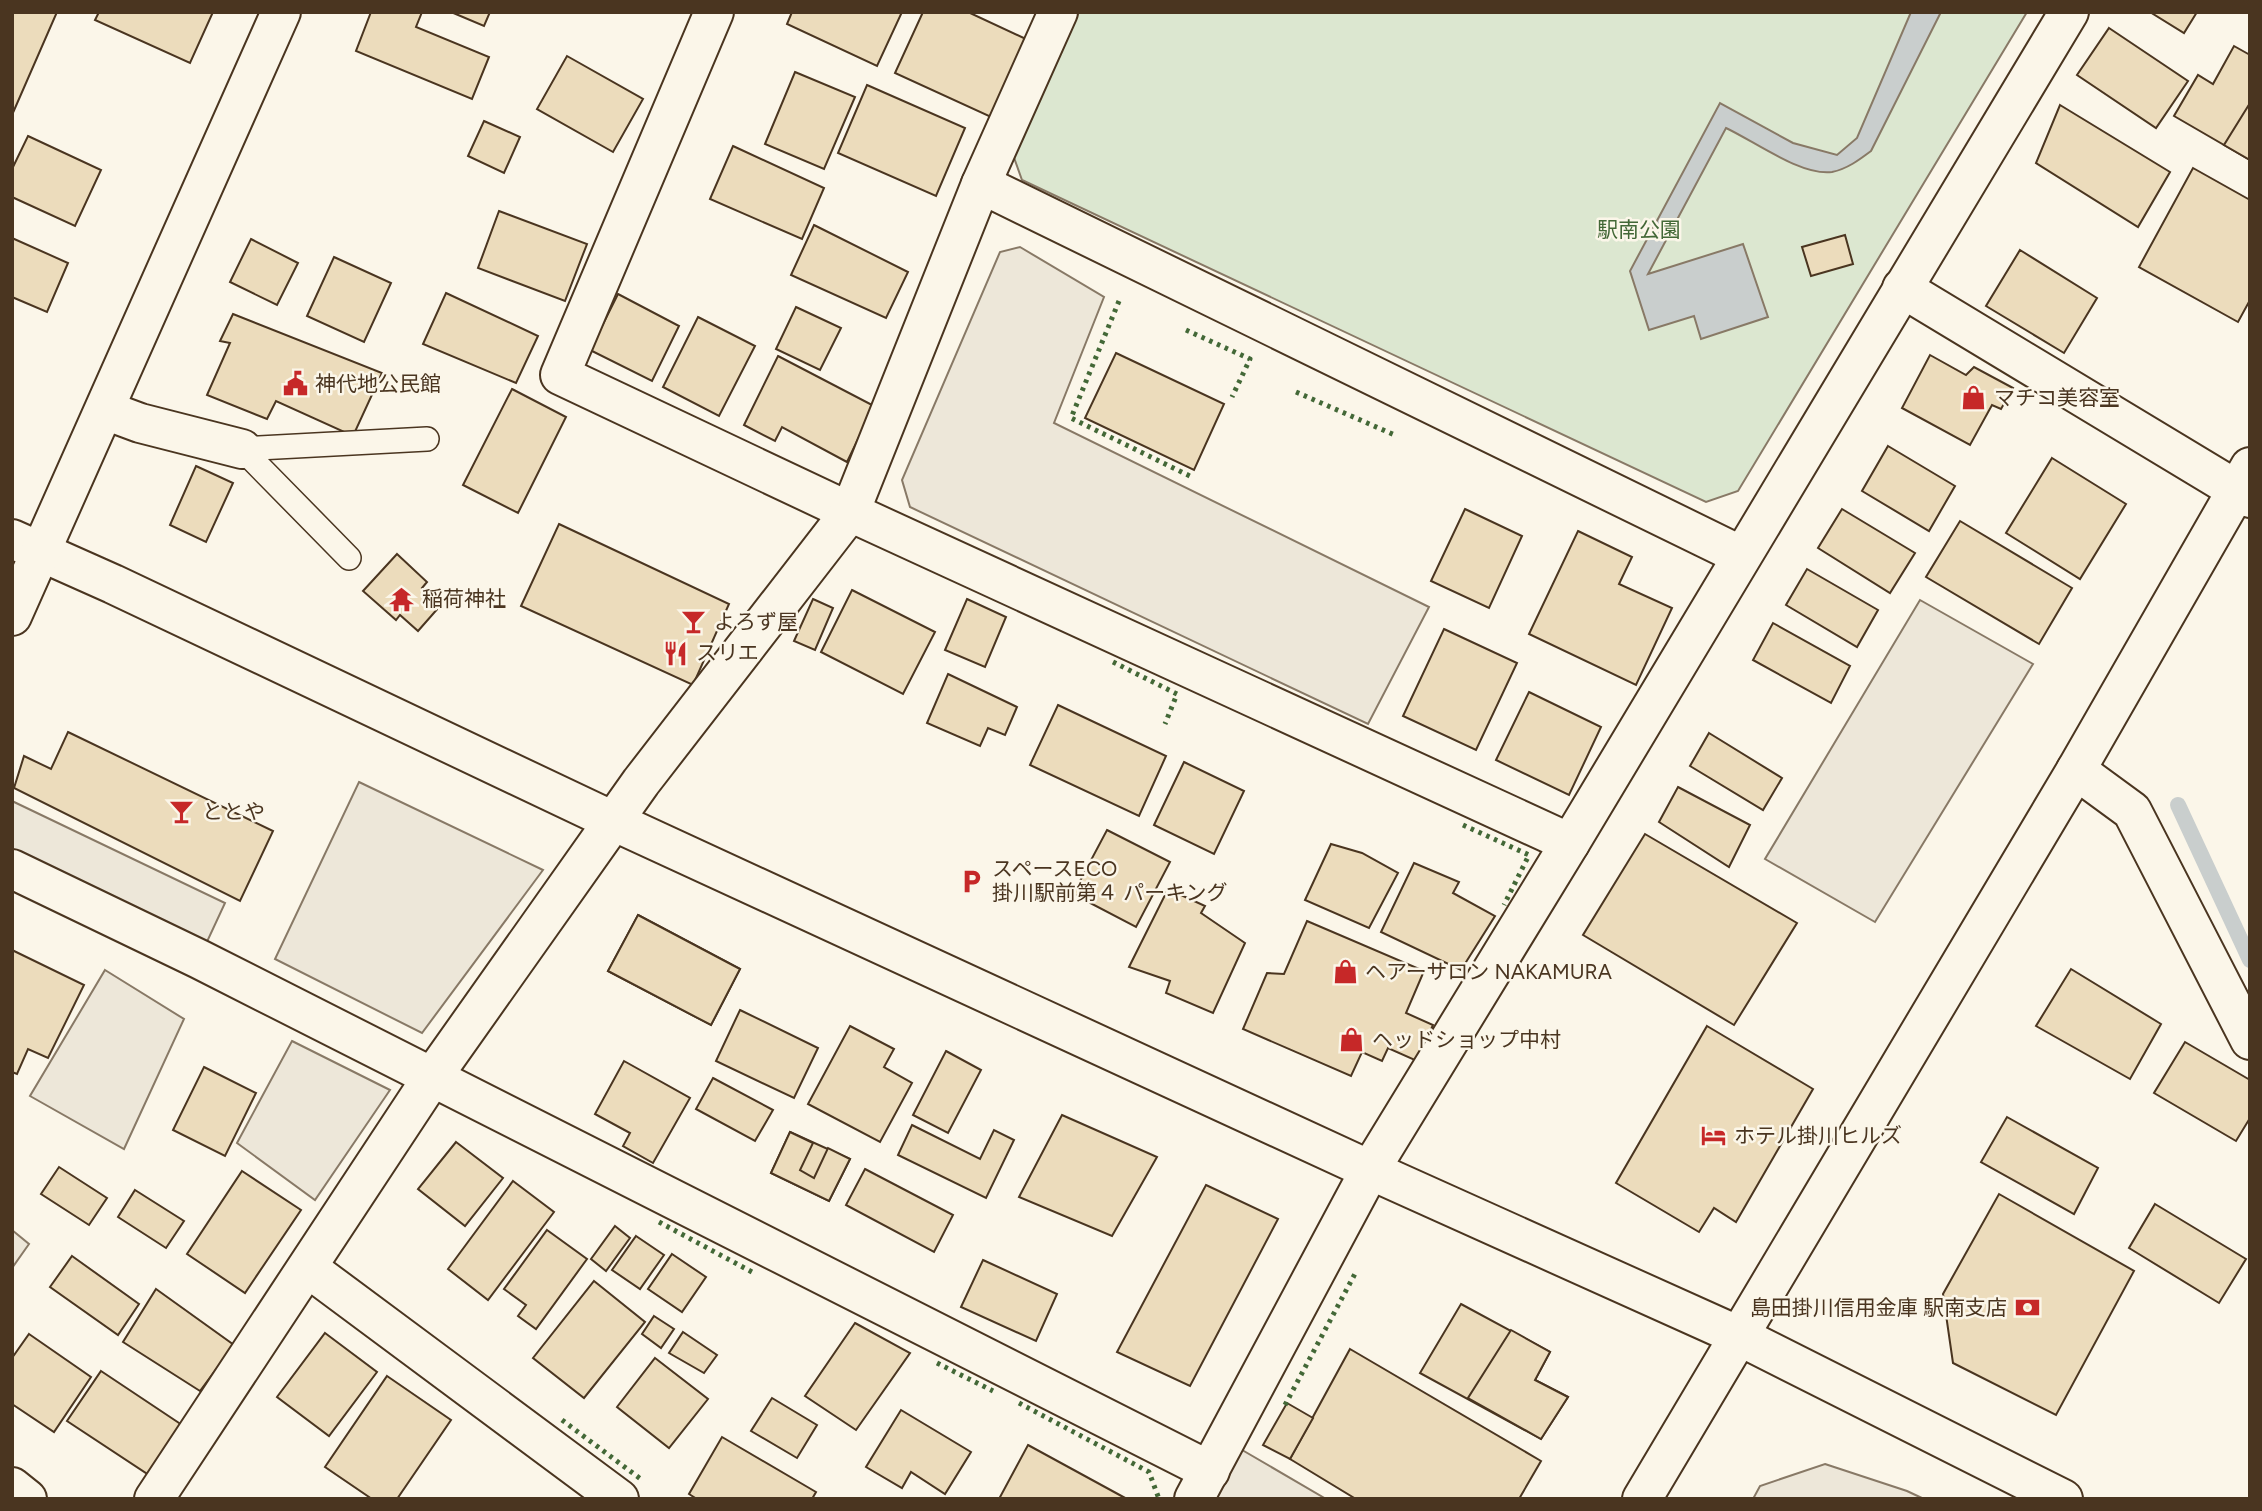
<svg xmlns="http://www.w3.org/2000/svg" width="2262" height="1511" font-family="Figtree,'Noto Sans JP',sans-serif">
<style>
.green{fill:#dce7d0;stroke:#887966;stroke-width:2}
.parking{fill:#ede7d9;stroke:#887966;stroke-width:2}
.water{fill:#c9cecd;stroke:#887966;stroke-width:2}
.lines{fill:none;stroke-linecap:round;stroke-linejoin:round}
.stream{stroke:#c9cecd;stroke-width:16}
.building{fill:#ecdcbc;stroke:#4a3520;stroke-width:2}
.lane-casing{stroke:#4a3520;stroke-width:26}
.street-casing{stroke:#4a3520;stroke-width:42}
.secondary-casing{stroke:#4a3520;stroke-width:42}
.lane{stroke:#fbf6e9;stroke-width:23}
.street{stroke:#fbf6e9;stroke-width:38}
.secondary{stroke:#fbf6e9;stroke-width:38}
.hedge{stroke:#436837;stroke-width:5;stroke-dasharray:3.5 5;stroke-linecap:butt}
.labels{text-anchor:middle;stroke-width:5;stroke-linejoin:round;paint-order:stroke}
.park-label{font-size:21px;fill:#436837;stroke:#fbf6e9}
.poi-label{font-size:21px;fill:#4a3520;stroke:#fbf6e9;text-anchor:start}
</style>
<rect width="100%" height="100%" fill="#fbf6e9"/>
<polygon class="green" points="1079,12 2027,12 1738,491 1706,502 1022,180 1012,152"/>
<g class="parking">
<polygon points="1020,247 1104,297 1054,423 1429,607 1368,724 910,507 902,480 1000,252"/>
<polygon points="1920,600 2033,664 1875,922 1765,859"/>
<polygon points="359,782 543,870 422,1033 275,959"/>
<polygon points="12,801 225,903 199,959 12,869"/>
<polygon points="105,970 184,1019 124,1149 30,1096"/>
<polygon points="292,1041 390,1090 315,1200 237,1143"/>
<polygon points="12,1230 29,1244 12,1268"/>
<polygon points="1237,1447 1326,1499 1210,1499"/>
<polygon points="1825,1464 1907,1491 1924,1499 1753,1499 1760,1486"/>
</g>
<path class="water" d="M1911,12h30l-70,139c-12,9 -24,18 -39,21 -31,4 -78,-31 -106,-44l-78,146 95,-30 25,73 -67,22 -7,-23 -45,14 -19,-59 90,-168 73,40 44,12 20,-17z"/>
<g class="lines">
<polyline class="stream" points="2178,805 2250,960"/>
</g>
<g class="building">
<polygon points="12,12 57,12 12,115"/>
<polygon points="99,12 213,12 190,63 95,20"/>
<polygon points="371,12 422,12 416,27 489,57 472,99 356,51"/>
<polygon points="451,12 490,12 484,26"/>
<polygon points="792,12 902,12 877,66 787,24"/>
<polygon points="923,12 968,12 1026,39 991,117 895,73"/>
<polygon points="2150,12 2197,12 2184,33"/>
<polygon points="2109,28 2188,81 2156,128 2077,75"/>
<polygon points="2234,46 2250,55 2250,160 2174,116 2198,75 2213,84"/>
<polygon points="567,56 643,99 613,152 537,109"/>
<polygon points="795,72 855,97 824,169 765,144"/>
<polygon points="867,85 965,128 936,196 838,153"/>
<polygon points="2250,103 2250,160 2224,145"/>
<polygon points="2060,105 2170,172 2138,227 2036,163"/>
<polygon points="484,121 520,137 504,173 468,156"/>
<polygon points="28,136 101,170 75,226 12,197 12,169"/>
<polygon points="733,146 824,188 802,239 710,199"/>
<polygon points="2193,168 2250,200 2250,300 2238,322 2139,267"/>
<polygon points="499,211 587,244 565,301 478,268"/>
<polygon points="814,225 908,272 886,318 791,275"/>
<polygon points="1845,235 1853,264 1811,276 1802,247"/>
<polygon points="12,238 68,263 47,312 12,297"/>
<polygon points="251,239 298,263 277,305 230,282"/>
<polygon points="2020,250 2097,298 2064,353 1986,306"/>
<polygon points="334,257 391,283 364,342 307,316"/>
<polygon points="446,293 538,336 516,383 423,344"/>
<polygon points="618,294 679,326 652,381 590,350"/>
<polygon points="796,307 841,328 820,370 776,349"/>
<polygon points="233,314 382,373 353,436 276,401 267,419 207,395 230,343 220,341"/>
<polygon points="698,317 755,346 719,416 663,387"/>
<polygon points="1116,353 1224,404 1194,470 1085,418"/>
<polygon points="1930,355 1966,375 1974,367 2013,388 2001,409 1992,405 1970,445 1902,408"/>
<polygon points="778,356 874,406 847,462 782,427 775,441 744,425"/>
<polygon points="512,389 566,417 518,513 463,485"/>
<polygon points="1888,446 1955,486 1929,531 1862,491"/>
<polygon points="2052,458 2126,504 2080,579 2006,533"/>
<polygon points="196,466 233,483 206,542 170,525"/>
<polygon points="1465,509 1522,536 1489,608 1431,581"/>
<polygon points="1842,509 1915,553 1890,593 1818,548"/>
<polygon points="1960,521 2072,588 2039,644 1926,577"/>
<polygon points="559,524 729,604 693,685 521,606"/>
<polygon points="1578,531 1632,557 1619,584 1672,608 1636,685 1529,634"/>
<polygon points="397,554 427,582 422,588 440,606 418,631 400,615 396,620 363,591"/>
<polygon points="1807,569 1878,610 1857,647 1786,605"/>
<polygon points="852,590 935,632 903,694 821,652"/>
<polygon points="813,599 833,608 815,650 794,641"/>
<polygon points="967,599 1006,617 985,667 945,650"/>
<polygon points="1773,623 1850,666 1831,703 1753,660"/>
<polygon points="1444,629 1517,663 1476,750 1403,716"/>
<polygon points="948,674 1017,707 1005,735 988,728 980,746 927,723"/>
<polygon points="1529,692 1601,727 1569,795 1496,760"/>
<polygon points="1058,705 1166,756 1139,816 1030,765"/>
<polygon points="68,732 273,831 240,901 14,788 24,756 51,769"/>
<polygon points="1709,733 1782,778 1763,810 1690,766"/>
<polygon points="1184,762 1244,791 1214,854 1154,825"/>
<polygon points="1678,787 1750,825 1729,867 1659,822"/>
<polygon points="1107,830 1170,862 1136,927 1073,894"/>
<polygon points="1645,834 1797,923 1734,1025 1583,935"/>
<polygon points="1331,844 1362,853 1398,873 1369,928 1305,900"/>
<polygon points="1414,863 1459,882 1453,893 1495,916 1461,970 1381,932"/>
<polygon points="1168,889 1205,906 1201,913 1245,943 1213,1013 1166,993 1170,981 1129,967"/>
<polygon points="638,915 740,969 711,1025 608,971"/>
<polygon points="638,915 740,969 711,1025 608,971"/>
<polygon points="1307,921 1424,971 1406,1013 1433,1025 1417,1061 1388,1048 1382,1061 1362,1052 1351,1076 1243,1029 1267,973 1284,974"/>
<polygon points="12,950 84,985 48,1058 28,1049 17,1074 12,1072"/>
<polygon points="2071,969 2161,1024 2130,1079 2036,1026"/>
<polygon points="740,1010 818,1048 794,1098 716,1061"/>
<polygon points="850,1026 894,1049 884,1067 912,1083 880,1142 808,1104"/>
<polygon points="1707,1026 1813,1089 1736,1222 1714,1208 1699,1232 1616,1183"/>
<polygon points="2185,1042 2250,1080 2250,1118 2236,1141 2154,1093"/>
<polygon points="946,1051 981,1070 948,1133 913,1115"/>
<polygon points="624,1061 690,1098 653,1163 623,1146 630,1133 595,1114"/>
<polygon points="204,1067 256,1093 225,1156 173,1130"/>
<polygon points="713,1078 773,1110 755,1141 696,1109"/>
<polygon points="1062,1115 1157,1157 1112,1236 1019,1197"/>
<polygon points="2007,1117 2098,1168 2074,1214 1981,1162"/>
<polygon points="912,1125 980,1159 994,1130 1014,1140 986,1198 898,1155"/>
<polygon points="790,1132 850,1159 829,1201 771,1173"/>
<polygon points="790,1132 813,1143 800,1170 814,1178 828,1148 850,1159 829,1201 771,1173"/>
<polygon points="456,1142 503,1178 465,1226 418,1189"/>
<polygon points="59,1167 107,1198 89,1225 41,1194"/>
<polygon points="865,1169 953,1215 934,1252 846,1205"/>
<polygon points="242,1171 301,1210 245,1293 187,1254"/>
<polygon points="513,1181 554,1212 488,1300 448,1269"/>
<polygon points="1206,1185 1278,1219 1190,1386 1117,1352"/>
<polygon points="135,1190 184,1221 166,1248 118,1217"/>
<polygon points="1999,1194 2134,1271 2056,1415 1953,1363 1943,1294"/>
<polygon points="2155,1204 2246,1259 2219,1303 2129,1248"/>
<polygon points="615,1226 630,1238 606,1271 591,1259"/>
<polygon points="547,1230 587,1259 536,1329 518,1316 526,1305 504,1289"/>
<polygon points="636,1236 664,1255 640,1289 612,1270"/>
<polygon points="672,1254 706,1277 682,1312 648,1289"/>
<polygon points="72,1256 139,1304 118,1335 50,1287"/>
<polygon points="983,1260 1057,1294 1036,1341 961,1307"/>
<polygon points="594,1281 645,1322 584,1398 533,1358"/>
<polygon points="156,1289 234,1345 200,1391 123,1342"/>
<polygon points="1461,1304 1550,1352 1535,1380 1568,1397 1541,1439 1420,1373"/>
<polygon points="654,1316 674,1329 661,1348 642,1334"/>
<polygon points="855,1323 910,1353 856,1430 805,1396"/>
<polygon points="1511,1330 1550,1352 1535,1380 1568,1397 1541,1439 1468,1398"/>
<polygon points="683,1332 717,1355 704,1373 669,1353"/>
<polygon points="325,1333 377,1372 329,1436 277,1397"/>
<polygon points="29,1334 91,1377 54,1432 12,1404 12,1358"/>
<polygon points="1350,1349 1541,1461 1519,1499 1356,1499 1290,1459"/>
<polygon points="655,1358 708,1399 669,1448 617,1407"/>
<polygon points="101,1371 182,1425 149,1475 67,1421"/>
<polygon points="387,1376 451,1420 397,1499 372,1499 325,1467"/>
<polygon points="772,1398 817,1425 797,1458 751,1431"/>
<polygon points="1287,1403 1313,1418 1290,1459 1263,1445"/>
<polygon points="901,1410 971,1452 945,1494 911,1472 902,1488 866,1467"/>
<polygon points="722,1437 816,1492 812,1499 697,1499 689,1494"/>
<polygon points="1028,1445 1127,1499 999,1499"/>
</g>
<g class="lines">
<defs>
<g id="lane">
<polyline points="242,449 427,439"/>
<polyline points="242,449 349,558"/>
</g>
<g id="street">
<polyline points="714,12 560,375 850,512 1570,843"/>
<polyline points="981,184 1740,555"/>
<polyline points="1902,288 2250,498"/>
<polyline points="105,410 140,423 242,449"/>
<polyline points="2076,770 2132,811 2250,1040"/>
<polyline points="12,869 199,959 1210,1471"/>
<polyline points="308,1268 619,1499"/>
<polyline points="154,1499 433,1076 641,782 850,512 981,184 1058,12"/>
<polyline points="1194,1499 1370,1170 1570,843 2069,12"/>
</g>
<g id="secondary">
<polyline points="12,539 113,584 613,821 1370,1170 1739,1336 2063,1499"/>
<polyline points="12,616 281,12"/>
<polyline points="12,1487 27,1499"/>
<polyline points="1642,1499 2076,770 2250,467"/>
</g>
</defs>
<use href="#lane" class="lane-casing"/>
<use href="#street" class="street-casing"/>
<use href="#secondary" class="secondary-casing"/>
<use href="#lane" class="lane"/>
<use href="#street" class="street"/>
<use href="#secondary" class="secondary"/>
<g class="hedge">
<polyline points="1119,301 1071,418 1194,478"/>
<polyline points="1186,330 1250,359 1232,397"/>
<polyline points="1296,392 1397,436"/>
<polyline points="1113,662 1177,694 1165,724"/>
<polyline points="1463,825 1529,855 1504,905"/>
<polyline points="659,1222 752,1272"/>
<polyline points="937,1363 993,1391"/>
<polyline points="1019,1403 1149,1472 1159,1499"/>
<polyline points="1285,1405 1357,1270"/>
<polyline points="562,1420 642,1480"/>
</g>
</g>
<defs>
<symbol id="civic-bare" viewBox="-9 -9 18 18"><path d="M-.6-6.5H3V-4.5H.6V-3L4-1V1h2V6H-6V1h2V-1L-.6-3ZM-1.2 2.5V6h2.4V2.5Z" fill="#c62828" stroke="#fbf6e9" stroke-width="2.5" paint-order="stroke"/></symbol>
<symbol id="shop-bare" viewBox="-9 -9 18 18"><path d="M-5-2.5h2.3a2.7 3.5 0 0 1 5.4 0H5L5.5 6h-11ZM-1.5-2.5h3a1.5 2.3 0 0 0-3 0Z" fill="#c62828" stroke="#fbf6e9" stroke-width="2.5" paint-order="stroke"/></symbol>
<symbol id="temple-bare" viewBox="-9 -9 18 18"><path d="M0-6L5-2H3V0L6.5 2.5H4V6H1.5V3h-3V6H-4V2.5H-6.5L-3 0V-2H-5Z" fill="#c62828" stroke="#fbf6e9" stroke-width="2.5" paint-order="stroke"/></symbol>
<symbol id="bar-bare" viewBox="-9 -9 18 18"><path d="M-6-5H6L.8 .8V4.5H3.5V6h-7V4.5H-.8V.8Z" fill="#c62828" stroke="#fbf6e9" stroke-width="2.5" paint-order="stroke"/></symbol>
<symbol id="restaurant-bare" viewBox="-9 -9 18 18"><path d="M-5-6h1v4h1v-4h1v4h1v-4h1v5L-1.5 .5V6h-2V.5L-5-1ZM5-6V6H3V1.5H1.5Q1.5-4 5-6Z" fill="#c62828" stroke="#fbf6e9" stroke-width="2.5" paint-order="stroke"/></symbol>
<symbol id="parking-bare" viewBox="-9 -9 18 18"><path d="M-3.5-5.5H1a3.5 3.5 0 0 1 0 7H-1V5.5H-3.5ZM-1-3.4V-.6H.8a1.4 1.4 0 0 0 0-2.8Z" fill="#c62828" stroke="#fbf6e9" stroke-width="2.5" paint-order="stroke"/></symbol>
<symbol id="hotel-bare" viewBox="-9 -9 18 18"><path d="M-6-4.5h1.5V1H6V5H4.5V3h-9V5H-6ZM-4 0a1.8 1.8 0 1 1 3.6 0ZM.5 0V-2.5h3Q6-2.5 6 0Z" fill="#c62828" stroke="#fbf6e9" stroke-width="2.5" paint-order="stroke"/></symbol>
<symbol id="bank-bare" viewBox="-9 -9 18 18"><path d="M-6-4H6V4H-6ZM0-2.3a2.3 2.3 0 1 0 0 4.6a2.3 2.3 0 1 0 0-4.6Z" fill="#c62828" stroke="#fbf6e9" stroke-width="2.5" paint-order="stroke"/></symbol>
</defs>
<g fill-rule="evenodd">
<use href="#civic-bare" x="278" y="366" width="35" height="35"/>
<use href="#shop-bare" x="1956" y="380" width="35" height="35"/>
<use href="#temple-bare" x="384" y="582" width="35" height="35"/>
<use href="#bar-bare" x="676" y="604" width="35" height="35"/>
<use href="#restaurant-bare" x="658" y="636" width="35" height="35"/>
<use href="#bar-bare" x="164" y="794" width="35" height="35"/>
<use href="#parking-bare" x="954" y="864" width="35" height="35"/>
<use href="#shop-bare" x="1328" y="954" width="35" height="35"/>
<use href="#shop-bare" x="1334" y="1022" width="35" height="35"/>
<use href="#hotel-bare" x="1696" y="1118" width="35" height="35"/>
<use href="#bank-bare" x="2010" y="1290" width="35" height="35"/>
</g>
<g class="labels">
<g class="park-label">
<text x="1639" y="237">駅南公園</text>
</g>
<g class="poi-label">
<text x="315" y="391">神代地公民館</text>
<text x="1994" y="405">マチコ美容室</text>
<text x="422" y="606">稲荷神社</text>
<text x="714" y="629">よろず屋</text>
<text x="696" y="660">スリエ</text>
<text x="202" y="819">ととや</text>
<text x="992" y="876">スペースECO<tspan x="992" dy="24">掛川駅前第４ パーキング</tspan></text>
<text x="1365" y="979">ヘアーサロン NAKAMURA</text>
<text x="1372" y="1047">ヘッドショップ中村</text>
<text x="1734" y="1143">ホテル掛川ヒルズ</text>
<text x="2007" y="1315" text-anchor="end">島田掛川信用金庫 駅南支店</text>
</g>
</g>
<rect width="2262" height="1511" fill="none" stroke="#4a3520" stroke-width="28"/>
</svg>
